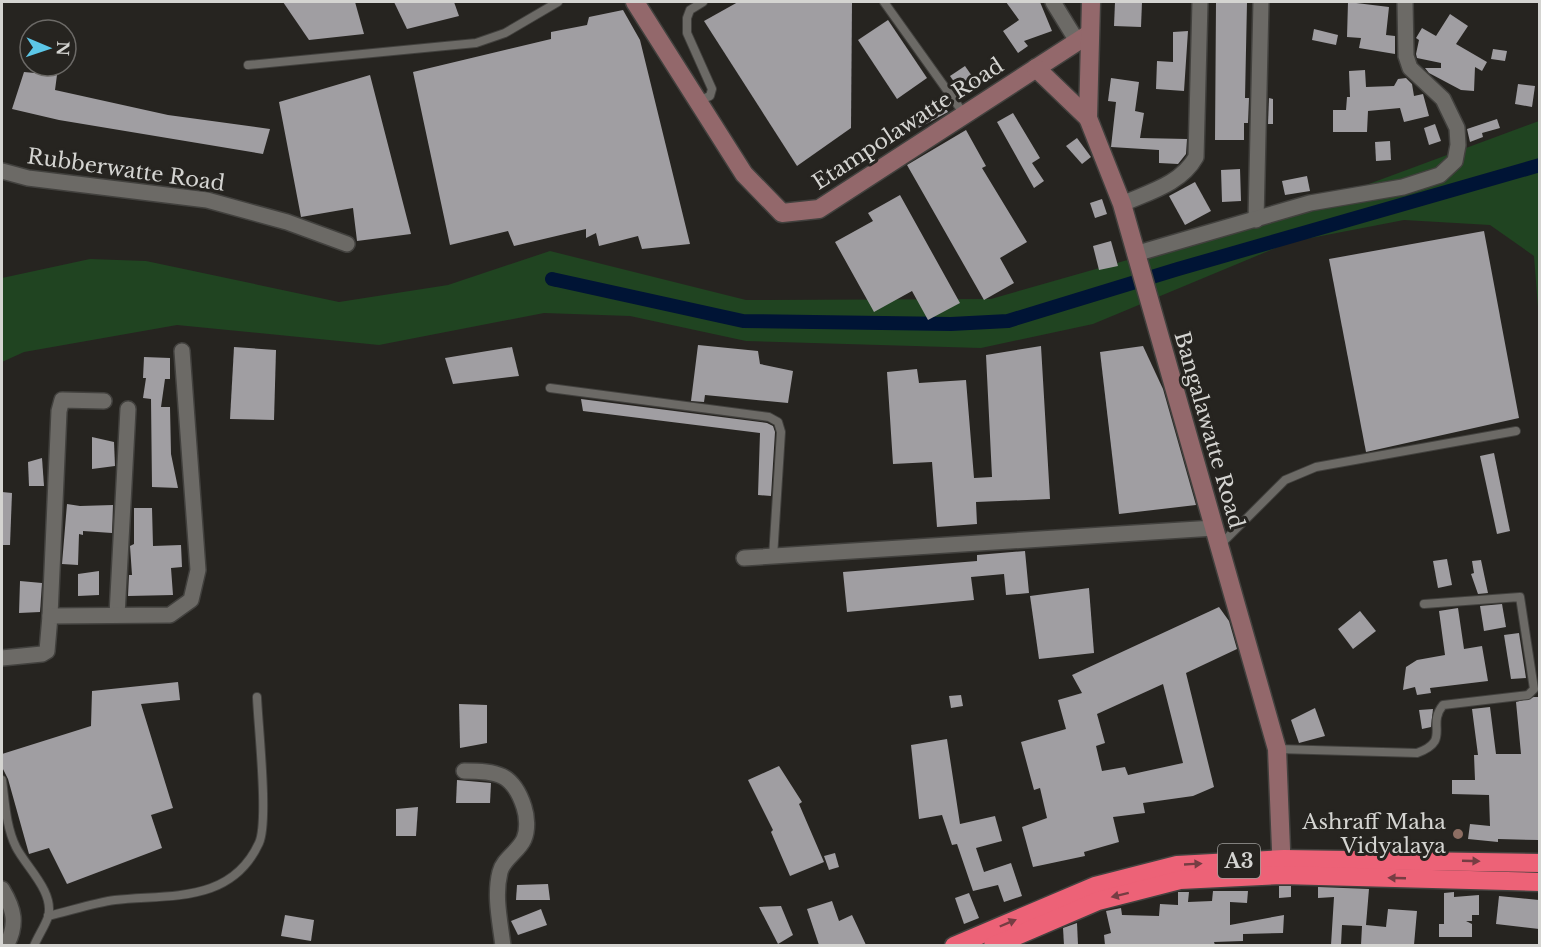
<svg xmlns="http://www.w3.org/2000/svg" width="1541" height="947" font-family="'Libre Baskerville',serif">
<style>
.green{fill:#204421}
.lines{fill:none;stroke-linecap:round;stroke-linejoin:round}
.canal{stroke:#001435;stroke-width:14}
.building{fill:#a09ea2;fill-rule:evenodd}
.lane-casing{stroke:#42413e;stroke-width:10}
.street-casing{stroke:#42413e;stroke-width:18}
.secondary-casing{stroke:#42413e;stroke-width:21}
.highway-casing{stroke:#42413e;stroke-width:21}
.lane{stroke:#6c6a66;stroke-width:8}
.street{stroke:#6c6a66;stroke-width:15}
.secondary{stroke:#93686b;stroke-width:18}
.highway{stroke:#ed6277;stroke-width:18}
.oneway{fill:#763d43}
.education-dot{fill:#8d6e63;stroke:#262420;stroke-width:2}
.labels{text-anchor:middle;stroke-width:6;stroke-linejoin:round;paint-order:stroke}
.shield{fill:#262420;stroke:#a09f9c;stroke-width:1.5}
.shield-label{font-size:20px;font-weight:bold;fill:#d4d4d1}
.street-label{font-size:21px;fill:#d4d4d1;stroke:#262420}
.poi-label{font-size:21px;fill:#d4d4d1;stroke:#262420;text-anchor:end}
</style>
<rect width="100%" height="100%" fill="#262420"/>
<polygon class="green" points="1539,121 1539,320 1534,256 1490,225 1404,220 1290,242 1093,324 981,348 746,341 630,316 544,313 379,345 177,325 24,352 2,362 2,278 90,259 146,261 339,302 448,285 550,251 746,300 991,299 1285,215"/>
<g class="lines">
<polyline class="canal" points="556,280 552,279 743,321 951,324 1008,321 1178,269 1540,165"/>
</g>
<g class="building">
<polygon points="283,2 355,2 364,34 309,40"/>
<polygon points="394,2 454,2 459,16 407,29"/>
<polygon points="738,2 852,2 851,128 797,166 704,21"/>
<polygon points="1006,2 1040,2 1052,31 1024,41 1028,46 1018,53 1003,31 1019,20"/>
<polygon points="1115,2 1142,2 1141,27 1114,26"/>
<polygon points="1216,2 1247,2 1245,98 1249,98 1248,123 1244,123 1244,140 1215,140"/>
<polygon points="1348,2 1389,7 1386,35 1395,36 1395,54 1359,48 1361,38 1347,37"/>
<polygon points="623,10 640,40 690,244 642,249 638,236 599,246 596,233 586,238 586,229 514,246 508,231 450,245 413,72 551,39 551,32 587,25 589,17"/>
<polygon points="1450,14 1468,26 1456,44 1487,62 1482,71 1475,67 1474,91 1461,90 1429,73 1425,68 1441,68 1441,63 1417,58 1416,54 1419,40 1416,38 1422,28 1436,36"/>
<polygon points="888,20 927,78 897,99 858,40"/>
<polygon points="1314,29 1338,35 1336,45 1312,40"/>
<polygon points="1188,31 1184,91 1156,89 1157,61 1173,62 1173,32"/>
<polygon points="1493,49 1507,51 1505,61 1491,59"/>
<polygon points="965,66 979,86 964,96 950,76"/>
<polygon points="1365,70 1366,87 1394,86 1398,79 1406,78 1412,84 1414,96 1423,94 1429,116 1404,122 1400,108 1368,111 1367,132 1333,132 1333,110 1346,110 1347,97 1350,97 1349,71"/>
<polygon points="24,72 57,75 55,90 168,115 270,129 263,154 59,120 12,109"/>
<polygon points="370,75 411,234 357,241 353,208 301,217 279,102"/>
<polygon points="1111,78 1139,82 1135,111 1144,113 1140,138 1187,139 1186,154 1178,164 1159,163 1159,150 1111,147 1116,102 1108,101"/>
<polygon points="1518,84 1535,86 1532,107 1515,104"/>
<polygon points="1269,98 1273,99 1273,124 1268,124"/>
<polygon points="943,103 948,112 915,130 910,121"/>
<polygon points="1013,113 1040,158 1032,163 1044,181 1034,188 997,122"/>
<polygon points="1497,119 1500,128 1482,133 1483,137 1470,142 1467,129"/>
<polygon points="1435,124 1441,141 1429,145 1424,128"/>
<polygon points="966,130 986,166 982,168 1027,242 1000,258 1014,283 984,300 907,165"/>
<polygon points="1077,138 1091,157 1082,164 1066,146"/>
<polygon points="1390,141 1391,160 1376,161 1375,142"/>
<polygon points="1240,169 1241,201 1222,202 1221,170"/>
<polygon points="1307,176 1310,191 1285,195 1282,181"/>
<polygon points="1195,182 1211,211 1185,225 1169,196"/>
<polygon points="900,195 960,303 928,320 912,291 874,312 835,242 873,221 868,213"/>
<polygon points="1102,199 1107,214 1095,218 1090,203"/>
<polygon points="1484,231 1519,418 1366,452 1329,259"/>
<polygon points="1111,241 1118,266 1099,270 1093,246"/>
<polygon points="698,345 758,351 760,364 793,371 788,403 705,395 704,402 691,401"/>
<polygon points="1041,346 1050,499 976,502 977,524 937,527 932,462 893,464 887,372 917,369 919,383 966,380 974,478 992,477 986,355"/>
<polygon points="1143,346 1163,389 1196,505 1119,514 1100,352"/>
<polygon points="234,347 276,350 274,420 230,419"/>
<polygon points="512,347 519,376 453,384 445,358"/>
<polygon points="144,357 170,358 170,379 165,379 161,407 170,407 171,454 178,488 152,487 151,399 143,398 146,378 143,378"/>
<polygon points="581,399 767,423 773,426 775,432 771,496 758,495 760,433 583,411"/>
<polygon points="92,437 114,442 115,466 92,469"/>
<polygon points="1494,453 1510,531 1497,534 1480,456"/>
<polygon points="42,458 44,486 29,486 28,462"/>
<polygon points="2,492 12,493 10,545 2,545"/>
<polygon points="67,504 80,506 113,505 112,533 83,531 83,535 79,534 78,565 62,564"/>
<polygon points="134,508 152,508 153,546 181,545 182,567 171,568 173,595 128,596 129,575 132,575 130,546 134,544"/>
<polygon points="1025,551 1029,593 1006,595 1004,574 971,577 974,600 847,612 843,572 977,561 977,555"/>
<polygon points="1447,559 1452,585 1438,588 1433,561"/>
<polygon points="1481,560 1488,593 1478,594 1471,574 1474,573 1472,561"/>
<polygon points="99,571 99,595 78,596 78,574"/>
<polygon points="20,581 42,583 40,612 19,613"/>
<polygon points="1089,588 1094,653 1039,659 1030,596"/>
<polygon points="1502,604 1506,627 1484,631 1480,606"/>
<path d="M1219,607l10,14 8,28 -51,24 28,114 -21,9 -50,7 2,10 -32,4 6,25 -35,10 1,4 -52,11 -11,-40 25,-9 -7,-30 -6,2 -13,-48 45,-13 -8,-29 24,-7 -10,-18zM1163,684l20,79 -55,12 -3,-8 -23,4 -6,-25 9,-3 -8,-29z"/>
<polygon points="1458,608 1464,649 1482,646 1488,681 1430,688 1431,693 1417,695 1415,687 1403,690 1406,667 1417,660 1445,655 1439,611"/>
<polygon points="1360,611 1376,631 1353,649 1338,629"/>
<polygon points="1519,633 1526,678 1511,679 1504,635"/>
<polygon points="178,682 180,700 141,704 173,808 151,815 162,848 67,884 49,848 29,854 8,779 2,767 2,754 91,726 92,691"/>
<polygon points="961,695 963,706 951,708 949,696"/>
<polygon points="1534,697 1539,697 1539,840 1498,839 1498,842 1468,839 1470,824 1490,826 1489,795 1452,794 1452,780 1475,780 1474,755 1478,755 1472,709 1490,707 1496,754 1521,754 1516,702"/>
<polygon points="459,704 487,705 487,743 460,748"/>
<polygon points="1315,708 1325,736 1299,743 1291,720"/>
<polygon points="1433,709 1431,727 1422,729 1419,710"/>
<polygon points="947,739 960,824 995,816 1002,841 976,848 984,872 1011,863 1022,896 1004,902 998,885 973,891 957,844 952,845 942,815 919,819 911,745"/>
<polygon points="779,766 802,802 799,804 824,862 790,876 771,832 773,830 748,780"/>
<polygon points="457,780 491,783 490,803 456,803"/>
<polygon points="418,807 416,836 396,836 396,809"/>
<polygon points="835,853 839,867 829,870 824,856"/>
<polygon points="548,884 550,900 516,900 517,885"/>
<polygon points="1279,886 1291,886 1291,897 1279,898"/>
<polygon points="1318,887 1369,889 1366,925 1386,927 1388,909 1417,911 1414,945 1361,945 1362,926 1342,925 1341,945 1331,945 1334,897 1318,898"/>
<polygon points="1213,891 1248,891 1247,903 1230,902 1230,925 1284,915 1283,933 1243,934 1243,941 1214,942 1215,945 1105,945 1104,935 1111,933 1106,911 1121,908 1122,915 1159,916 1160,904 1178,905 1178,892 1189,892 1188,902 1212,901"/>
<polygon points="1454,892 1454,897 1479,895 1479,915 1472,915 1472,921 1466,921 1472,924 1472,937 1439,937 1439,924 1444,924 1444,893"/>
<polygon points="969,893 979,918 964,924 955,898"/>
<polygon points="1499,896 1539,900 1539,929 1496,924"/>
<polygon points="832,901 839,921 852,915 866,945 819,945 807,909"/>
<polygon points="781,906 793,935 778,944 759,907"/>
<polygon points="541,909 547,925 518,935 511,921"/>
<polygon points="285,915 314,920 311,941 281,936"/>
<polygon points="1077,923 1078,945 1064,945 1063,928"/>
</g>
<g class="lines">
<defs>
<g id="lane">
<polyline points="884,2 964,114"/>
<polyline points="248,65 476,43 505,33 558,2"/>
<polyline points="698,101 710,96 712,89 687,33 687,18 690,10 703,2"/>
<polyline points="550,388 769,417 778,422 781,432 773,557"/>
<polyline points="1220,545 1285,480 1316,467 1516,431"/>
<path d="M1278,749l139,4c35,-13 9,-27 26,-48l85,-10 6,-6 -14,-92 -96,7"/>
<path d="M2,780c3,22 4,47 14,67 10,20 39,45 32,70 -3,9 -10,19 -14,29"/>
<path d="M48,916c22,-5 45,-13 67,-16 54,-6 116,4 144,-57 10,-22 -1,-118 -2,-146"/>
</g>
<g id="street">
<polyline points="1053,2 1077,41"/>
<polyline points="2,171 28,178 207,200 287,222 347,244"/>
<path d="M1122,204c27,-12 59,-20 74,-47l4,-155"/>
<polyline points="1256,220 1261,2"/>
<polyline points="1135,254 1310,203 1403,187 1440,175 1455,161 1458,145 1457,128 1443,99 1410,68 1406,56 1405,2"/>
<polyline points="744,558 1214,528"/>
<polyline points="117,615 128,409"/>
<polyline points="50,616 59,411 62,400 104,401"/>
<polyline points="2,658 42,654 47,651 50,616 170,615 191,600 198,570 182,351"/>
<path d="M464,771c33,0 49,2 60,36 3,9 4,23 0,32 -5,12 -21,20 -24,33 -6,24 0,49 3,74"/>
<path d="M2,889c12,20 16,35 4,57"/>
</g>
<g id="secondary">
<polyline points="635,2 744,174 782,213 819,209 1089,34"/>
<polyline points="1091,2 1088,118 1122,204 1277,749 1282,874"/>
<polyline points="1036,68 1088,118"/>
</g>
<g id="highway">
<polyline points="954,946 1095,886 1177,865 1284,859 1540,863"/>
<polyline points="993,946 1098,901 1180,880 1282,875 1540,882"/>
</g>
</defs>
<use href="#lane" class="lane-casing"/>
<use href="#street" class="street-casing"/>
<use href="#secondary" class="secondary-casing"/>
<use href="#highway" class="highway-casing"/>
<use href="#lane" class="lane"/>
<use href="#street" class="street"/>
<use href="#secondary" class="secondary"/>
<use href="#highway" class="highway"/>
</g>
<defs><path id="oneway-solid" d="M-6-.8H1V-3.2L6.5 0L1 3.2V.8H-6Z" transform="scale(1.5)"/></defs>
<g class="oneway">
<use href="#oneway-solid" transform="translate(1471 861) rotate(2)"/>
<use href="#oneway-solid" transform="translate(1193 864) rotate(-3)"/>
<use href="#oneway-solid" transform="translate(1397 878) rotate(-178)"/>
<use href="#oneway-solid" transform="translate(1120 895) rotate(166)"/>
<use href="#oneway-solid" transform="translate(1008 923) rotate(-23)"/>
</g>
<circle class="education-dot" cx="1458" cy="834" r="6"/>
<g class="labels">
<rect class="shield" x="1218" y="844" width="42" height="34" rx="4.5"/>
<g class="shield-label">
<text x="1239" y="868">A3</text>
</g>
<g class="street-label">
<text transform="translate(908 124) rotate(-33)" y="7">Etampolawatte Road</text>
<text transform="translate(126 170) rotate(8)" y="7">Rubberwatte Road</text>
<text transform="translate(1209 430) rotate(74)" y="7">Bangalawatte Road</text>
</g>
<g class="poi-label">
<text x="1446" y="829">Ashraff Maha<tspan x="1446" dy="24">Vidyalaya</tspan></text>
</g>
</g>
<rect width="1541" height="947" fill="none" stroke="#d4d4d1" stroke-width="6"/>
<g transform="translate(48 48) rotate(92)"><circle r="28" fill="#262420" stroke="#6c6a67" stroke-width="1.5"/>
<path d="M0-4.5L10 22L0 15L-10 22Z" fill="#5cc7e8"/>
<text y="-9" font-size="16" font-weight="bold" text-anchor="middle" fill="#d4d4d1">N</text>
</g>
</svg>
